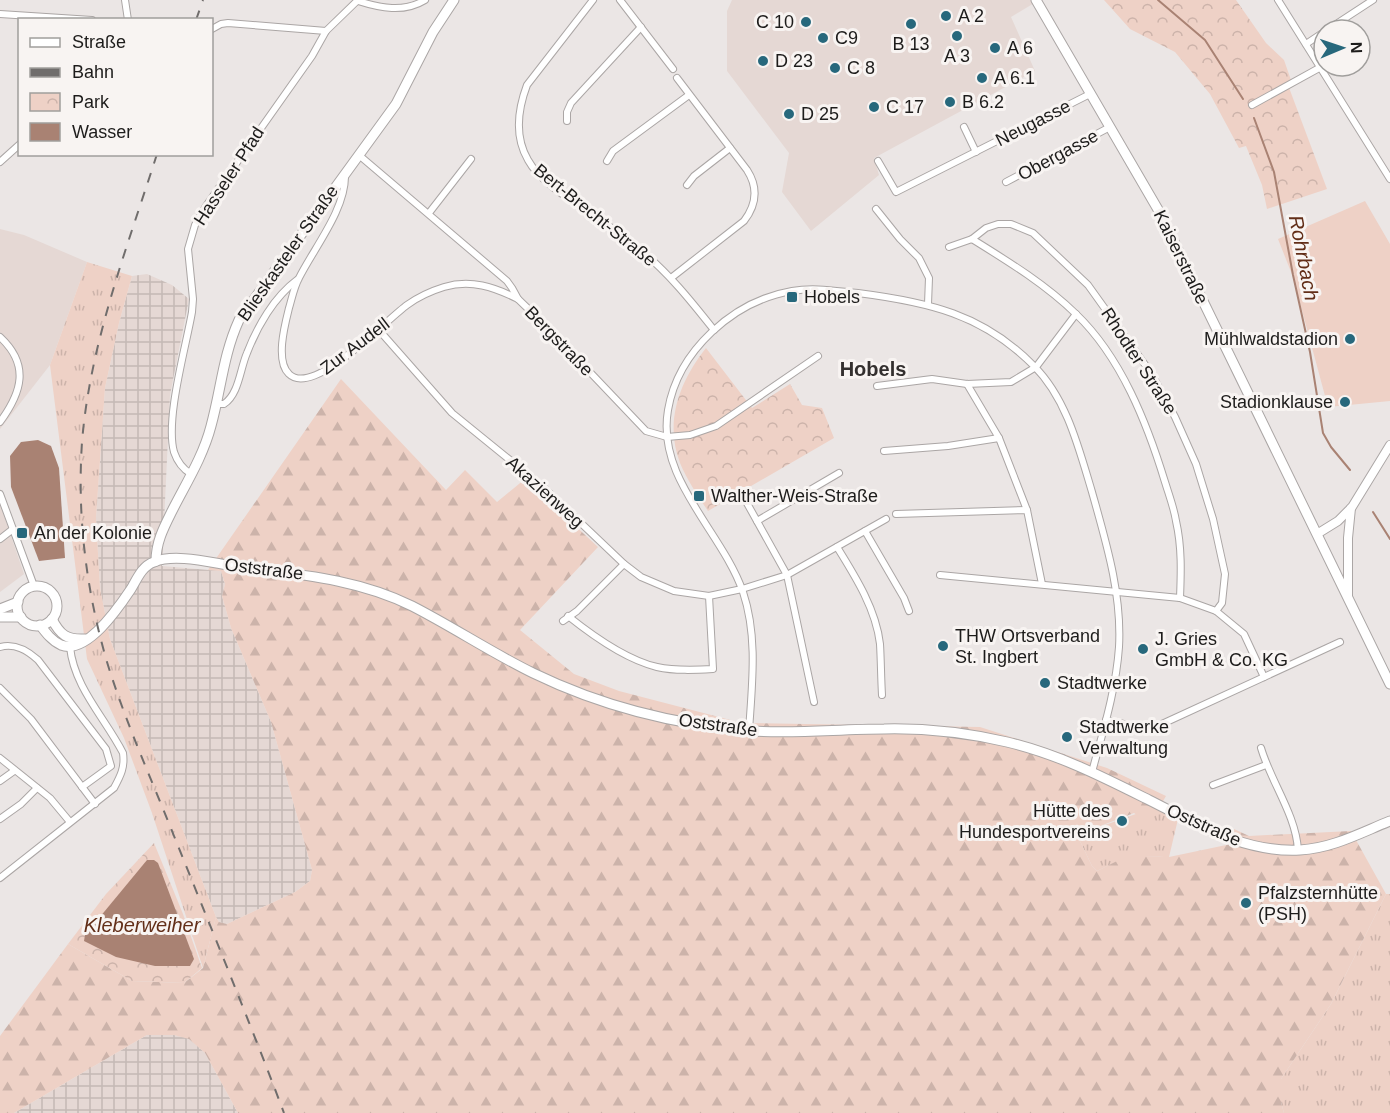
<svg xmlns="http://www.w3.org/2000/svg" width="1390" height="1113" font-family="Helvetica,sans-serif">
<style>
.built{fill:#e5d8d4}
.industrial{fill:url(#industrial-grid)}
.grass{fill:url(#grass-tufts)}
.forest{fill:url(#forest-firs)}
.park{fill:url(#park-crowns)}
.garden{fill:#eed1c6}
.water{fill:#a98273}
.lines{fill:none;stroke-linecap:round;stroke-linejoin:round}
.stream{stroke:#a98273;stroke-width:2}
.minor-casing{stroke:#aba6a5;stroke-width:8}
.tertiary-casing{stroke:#aba6a5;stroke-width:10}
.secondary-casing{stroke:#aba6a5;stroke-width:11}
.minor{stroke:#fff;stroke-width:6}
.tertiary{stroke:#fff;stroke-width:8}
.secondary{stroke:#fff;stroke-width:9}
.rail{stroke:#706d6c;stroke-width:2;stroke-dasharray:10 10;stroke-linecap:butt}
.poi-dot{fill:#27687c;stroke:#f8f4f2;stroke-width:2}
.labels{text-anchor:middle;stroke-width:6;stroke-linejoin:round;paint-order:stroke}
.poi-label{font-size:18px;fill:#1d1c1b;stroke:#f8f4f2;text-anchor:start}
.street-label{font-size:18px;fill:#1d1c1b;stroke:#f8f4f2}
.water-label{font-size:20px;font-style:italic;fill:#622e18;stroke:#f8f4f2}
.neighbourhood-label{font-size:20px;font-weight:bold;fill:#34302f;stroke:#f8f4f2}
</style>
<defs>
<pattern id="industrial-grid" width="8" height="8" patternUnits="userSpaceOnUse" patternTransform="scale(1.5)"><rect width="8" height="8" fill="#e5d8d4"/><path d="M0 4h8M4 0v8" fill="none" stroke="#c4b9b5"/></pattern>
<pattern id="grass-tufts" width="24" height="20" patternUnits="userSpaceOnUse" patternTransform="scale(1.5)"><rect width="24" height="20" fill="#eed1c6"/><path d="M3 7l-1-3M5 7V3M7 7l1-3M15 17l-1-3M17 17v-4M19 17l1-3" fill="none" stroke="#ccb3aa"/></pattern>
<pattern id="forest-firs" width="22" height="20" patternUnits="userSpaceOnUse" patternTransform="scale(1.5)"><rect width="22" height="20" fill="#eed1c6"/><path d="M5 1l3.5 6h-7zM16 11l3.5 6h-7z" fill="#ccb3aa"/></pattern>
<pattern id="park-crowns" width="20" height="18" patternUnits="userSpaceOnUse" patternTransform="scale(1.5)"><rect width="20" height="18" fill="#eed1c6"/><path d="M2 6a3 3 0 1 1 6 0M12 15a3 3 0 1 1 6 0" fill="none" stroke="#ccb3aa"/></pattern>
</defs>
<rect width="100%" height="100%" fill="#ebe6e5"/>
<g class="built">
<polygon points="732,0 1034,0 1036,2 1011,17 1035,71 874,158 879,175 811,231 782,192 789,153 727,71 727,11"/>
<polygon points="0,229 24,235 87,262 50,365 0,429"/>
<polygon points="0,504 24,574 0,592"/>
</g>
<g class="industrial">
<polygon points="147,274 172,285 189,299 170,395 162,566 221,571 225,584 222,596 231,628 271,722 312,870 310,881 295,892 227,924 219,922 216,917 110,639 100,588 96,518 105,388 119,323 132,276"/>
<polygon points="147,1035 174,1035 189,1038 205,1053 238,1113 14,1113"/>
</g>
<g class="grass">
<polygon points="87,262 132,276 119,323 105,388 96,518 100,588 110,639 216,917 203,968 152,813 124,738 87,659 50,365"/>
<path d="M1161,805l18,10 -10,42c-34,-1 -42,-1 -72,14l-5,-5 -15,-31z"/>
<polygon points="1386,894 1390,894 1390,1113 1284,1113 1281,1102 1281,1079 1331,1004"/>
</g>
<polygon class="forest" points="341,379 446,490 465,470 497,502 525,479 598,547 520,630 574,674 619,691 742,723 980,727 1107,768 1166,796 1150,824 1134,813 1077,835 1092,866 1097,871 1117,861 1133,856 1169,857 1231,844 1234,829 1249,836 1351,831 1386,894 1331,1004 1281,1079 1290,1098 1281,1102 1284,1113 238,1113 205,1053 189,1039 174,1035 147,1035 14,1113 0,1113 0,1036 68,944 132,981 184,983 203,968 216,917 219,922 227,924 295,892 310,881 312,870 271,722 231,628 222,596 225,584 221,571 208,570"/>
<g class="park">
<polygon points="1104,0 1236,0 1266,43 1284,60 1292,83 1288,85 1327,189 1267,209 1262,185 1246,146 1239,148 1210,94 1175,52 1130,29"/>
<path d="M706,348l46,60 38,-24 12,21 20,3 12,30 -126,73c-10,-15 -21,-31 -28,-48 -16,-42 0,-82 26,-115z"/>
<polygon points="154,843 183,914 202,968 184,983 132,981 68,944 106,894"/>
</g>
<polygon class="garden" points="1365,201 1390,244 1390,401 1328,407 1293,277 1278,239"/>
<g class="water">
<polygon points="38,440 51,446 59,468 65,558 39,561 11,487 10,456 21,442"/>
<polygon points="147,860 154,860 158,863 194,959 190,966 155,966 116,957 84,941 85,935"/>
</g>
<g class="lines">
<g class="stream">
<polyline points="1158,0 1205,40 1243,99"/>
<polyline points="1254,118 1274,172 1293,275 1310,352 1323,433 1331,447 1350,470"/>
<polyline points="1373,512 1390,539"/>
</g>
<defs>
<g id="minor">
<polyline points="125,0 128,20"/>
<path d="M593,0l-66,85c-9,24 -13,51 1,75 13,24 51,45 74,61 13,9 25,18 37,28 29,23 52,52 75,81"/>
<polyline points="620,0 673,69"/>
<polyline points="1278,0 1390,179"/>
<path d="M358,1c22,7 46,12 67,-1"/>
<polyline points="0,14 92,20"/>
<polyline points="212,29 221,24 228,23 326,31"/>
<polyline points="1327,30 1373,0"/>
<polyline points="1306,44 1324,32"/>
<polyline points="1252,105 1321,67"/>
<polyline points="567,121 567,112 571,103 641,27"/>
<polyline points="964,127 976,152"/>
<polyline points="360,156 507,281 512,288 518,299 547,327 646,431 667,437 690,435 716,426 818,356"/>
<polyline points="607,161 613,151 689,95"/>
<polyline points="878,161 896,192 1090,94"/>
<polyline points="0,162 20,144"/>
<path d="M345,175c1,34 -31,73 -46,103 -5,9 -7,20 -10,30 -4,16 -14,53 0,66 24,24 97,-54 118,-69 11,-8 24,-14 37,-18 27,-8 50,0 74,12"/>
<polyline points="1006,182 1110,127"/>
<polyline points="687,185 694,176 730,148"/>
<polyline points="876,209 900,239 919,258 929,278 928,304"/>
<polyline points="429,213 471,159"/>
<path d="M949,247l23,-8c37,23 73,45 104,75 45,43 71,109 89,168 4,13 9,26 11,39 6,26 5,52 4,77"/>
<path d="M671,278l73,-57c13,-17 14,-34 3,-51l-70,-92"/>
<polyline points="378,329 452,413 542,486 624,564 641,577 674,591 709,596 742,589 787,575 886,519"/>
<path d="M0,337c30,28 22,55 0,85"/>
<polyline points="967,384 999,438 1027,510"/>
<polyline points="877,386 932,379 967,384 1011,382 1036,367 1076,314"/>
<path d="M217,404h7c15,-10 16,-35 23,-51 10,-26 27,-56 50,-73"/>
<polyline points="884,451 948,446 999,438"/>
<path d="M191,474c-8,-5 -14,-13 -17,-22 -9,-33 12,-105 18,-140l1,-13 -5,-50 7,-24 11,-19 106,-150 14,-25 32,-31"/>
<polyline points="0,494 34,586"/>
<polyline points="743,496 787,575 814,702"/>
<polyline points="896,514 1027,510 1042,584"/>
<polyline points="757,521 839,473"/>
<polyline points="865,531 904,598 909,611"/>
<polyline points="0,539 13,529"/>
<path d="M837,547c18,29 39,62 43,97 1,17 1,34 2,51"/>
<polyline points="940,575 1180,598 1216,611 1222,603 1225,574 1213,519 1196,464 1175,417 1151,373 1088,285 1033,233 1011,224 998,224 986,228 972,239"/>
<polyline points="1216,611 1244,634 1264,677"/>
<path d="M568,616c25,20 59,44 89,51 18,4 38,3 56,2l-4,-73"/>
<polyline points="563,621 577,611 624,564"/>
<path d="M0,647c15,-4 27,3 38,13l68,89 5,17 -29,21"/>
<polyline points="0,688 31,719 95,804"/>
<polyline points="1106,720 1141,728 1162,724 1340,642"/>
<path d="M749,731c3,-47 9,-94 -6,-139 -21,-61 -87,-113 -75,-182 10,-59 65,-109 124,-119 22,-4 44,0 66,2 70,9 125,21 176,73 33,33 45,83 58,126 14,50 30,102 27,155 -3,43 -16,84 -27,125"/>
<path d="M1261,748c10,34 35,67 37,102"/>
<polyline points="0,758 50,798 70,822"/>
<polyline points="0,781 14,771"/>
<polyline points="1213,785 1266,765"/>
<polyline points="0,819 21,804 37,788"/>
<path d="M0,878l114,-90c7,-13 11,-21 9,-35 -18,-35 -49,-66 -53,-106"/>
</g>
<g id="tertiary">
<polyline points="1317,534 1338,521 1352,507 1390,445"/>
<polyline points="1348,597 1348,538 1351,508"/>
</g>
<g id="secondary">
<polyline points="1036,0 1160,213 1390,684"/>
<path d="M156,561c0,-18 7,-32 15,-48 14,-28 32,-56 40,-87 10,-36 12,-71 28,-106l157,-216 37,-72 21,-32"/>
<circle cx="37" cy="606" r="20"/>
<polyline points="0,609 18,602"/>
<polyline points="0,617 21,617"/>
<path d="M52,619c8,16 15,21 33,20"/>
<path d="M40,625c6,8 12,16 21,20 26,10 58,-38 70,-56 6,-10 11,-23 23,-27 21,-9 58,1 80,4 60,8 122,12 178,40 41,21 80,47 121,67 68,33 144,52 219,58 44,3 87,-2 132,-2 41,-1 83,4 123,13 51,12 96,35 142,58 48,24 95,53 151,50 33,-2 60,-17 90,-29"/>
</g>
</defs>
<use href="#minor" class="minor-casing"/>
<use href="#tertiary" class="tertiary-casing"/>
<use href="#secondary" class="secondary-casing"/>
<use href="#minor" class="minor"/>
<use href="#tertiary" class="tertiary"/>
<use href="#secondary" class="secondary"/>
<g class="rail">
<polyline points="196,20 203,0"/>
<path d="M157,154c-30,94 -67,189 -75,288 -5,74 4,148 25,220 18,59 44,116 67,174 37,92 75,184 110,277"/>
</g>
</g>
<g class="poi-dot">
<circle cx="946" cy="16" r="6"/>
<circle cx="806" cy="22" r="6"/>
<circle cx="911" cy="24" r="6"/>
<circle cx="957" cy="36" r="6"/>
<circle cx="823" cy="38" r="6"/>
<circle cx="995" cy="48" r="6"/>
<circle cx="763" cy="61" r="6"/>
<circle cx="835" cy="68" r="6"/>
<circle cx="982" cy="78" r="6"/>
<circle cx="950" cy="102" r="6"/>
<circle cx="874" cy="107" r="6"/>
<circle cx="789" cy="114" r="6"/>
<rect x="786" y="291" width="12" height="12" rx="3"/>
<circle cx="1350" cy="339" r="6"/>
<circle cx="1345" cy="402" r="6"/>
<rect x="693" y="490" width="12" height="12" rx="3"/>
<rect x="16" y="527" width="12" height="12" rx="3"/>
<circle cx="943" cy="646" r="6"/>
<circle cx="1143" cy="649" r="6"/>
<circle cx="1045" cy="683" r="6"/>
<circle cx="1067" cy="737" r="6"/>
<circle cx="1122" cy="821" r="6"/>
<circle cx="1246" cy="903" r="6"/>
</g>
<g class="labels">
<g class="poi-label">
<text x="958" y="22">A 2</text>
<text x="794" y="28" text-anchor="end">C 10</text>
<text x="835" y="44">C9</text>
<text x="911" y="50" text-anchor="middle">B 13</text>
<text x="1007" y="54">A 6</text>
<text x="957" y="62" text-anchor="middle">A 3</text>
<text x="775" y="67">D 23</text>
<text x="847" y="74">C 8</text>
<text x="994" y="84">A 6.1</text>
<text x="962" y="108">B 6.2</text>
<text x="886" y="113">C 17</text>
<text x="801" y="120">D 25</text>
<text x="804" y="303">Hobels</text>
<text x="1338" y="345" text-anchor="end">Mühlwaldstadion</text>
<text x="1333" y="408" text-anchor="end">Stadionklause</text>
<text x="711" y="502">Walther-Weis-Straße</text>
<text x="34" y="539">An der Kolonie</text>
<text x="955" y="642">THW Ortsverband<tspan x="955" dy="21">St. Ingbert</tspan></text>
<text x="1155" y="645">J. Gries<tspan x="1155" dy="21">GmbH &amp; Co. KG</tspan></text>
<text x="1057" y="689">Stadtwerke</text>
<text x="1079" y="733">Stadtwerke<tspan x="1079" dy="21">Verwaltung</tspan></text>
<text x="1110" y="817" text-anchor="end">Hütte des<tspan x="1110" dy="21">Hundesportvereins</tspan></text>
<text x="1258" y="899">Pfalzsternhütte<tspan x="1258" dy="21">(PSH)</tspan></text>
</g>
<g class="street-label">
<text transform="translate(1033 123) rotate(-27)" y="6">Neugasse</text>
<text transform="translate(1058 155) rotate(-28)" y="6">Obergasse</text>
<text transform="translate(229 176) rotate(-57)" y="6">Hasseler Pfad</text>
<text transform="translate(595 215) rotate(39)" y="6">Bert-Brecht-Straße</text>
<text transform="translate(288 253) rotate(-55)" y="6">Blieskasteler Straße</text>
<text transform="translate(1181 257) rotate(64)" y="6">Kaiserstraße</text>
<text transform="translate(559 341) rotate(46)" y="6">Bergstraße</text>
<text transform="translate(355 346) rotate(-37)" y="6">Zur Audell</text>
<text transform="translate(1139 361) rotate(57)" y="6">Rhodter Straße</text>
<text transform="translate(545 492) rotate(42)" y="6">Akazienweg</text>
<text transform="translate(264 569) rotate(7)" y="6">Oststraße</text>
<text transform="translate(718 725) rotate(8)" y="6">Oststraße</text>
<text transform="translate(1204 825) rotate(24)" y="6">Oststraße</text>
</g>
<g class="water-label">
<text transform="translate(1304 258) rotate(79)" y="7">Rohrbach</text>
<text x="142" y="932">Kleberweiher</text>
</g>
<g class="neighbourhood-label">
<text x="873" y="376">Hobels</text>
</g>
</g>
<rect x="18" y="18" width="195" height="138" fill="#f8f4f2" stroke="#a09e9c" stroke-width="1.5"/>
<rect x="30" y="38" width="30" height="9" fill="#ffffff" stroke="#a09e9c" stroke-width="1.5"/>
<text x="72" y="48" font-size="18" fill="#1d1c1b">Straße</text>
<rect x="30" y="68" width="30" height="9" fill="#706d6c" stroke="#a09e9c" stroke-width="1.5"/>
<text x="72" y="78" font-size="18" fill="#1d1c1b">Bahn</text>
<rect x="30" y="93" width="30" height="18" fill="url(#park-crowns)" stroke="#a09e9c" stroke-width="1.5"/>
<text x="72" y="108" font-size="18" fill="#1d1c1b">Park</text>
<rect x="30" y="123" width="30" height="18" fill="#a98273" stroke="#a09e9c" stroke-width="1.5"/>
<text x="72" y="138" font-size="18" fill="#1d1c1b">Wasser</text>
<g transform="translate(1342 48) rotate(88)"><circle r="28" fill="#f8f4f2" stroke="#a09e9c" stroke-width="1.5"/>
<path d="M0-4.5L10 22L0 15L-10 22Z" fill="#27687c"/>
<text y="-9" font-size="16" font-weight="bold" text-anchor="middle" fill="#1d1c1b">N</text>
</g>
</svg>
